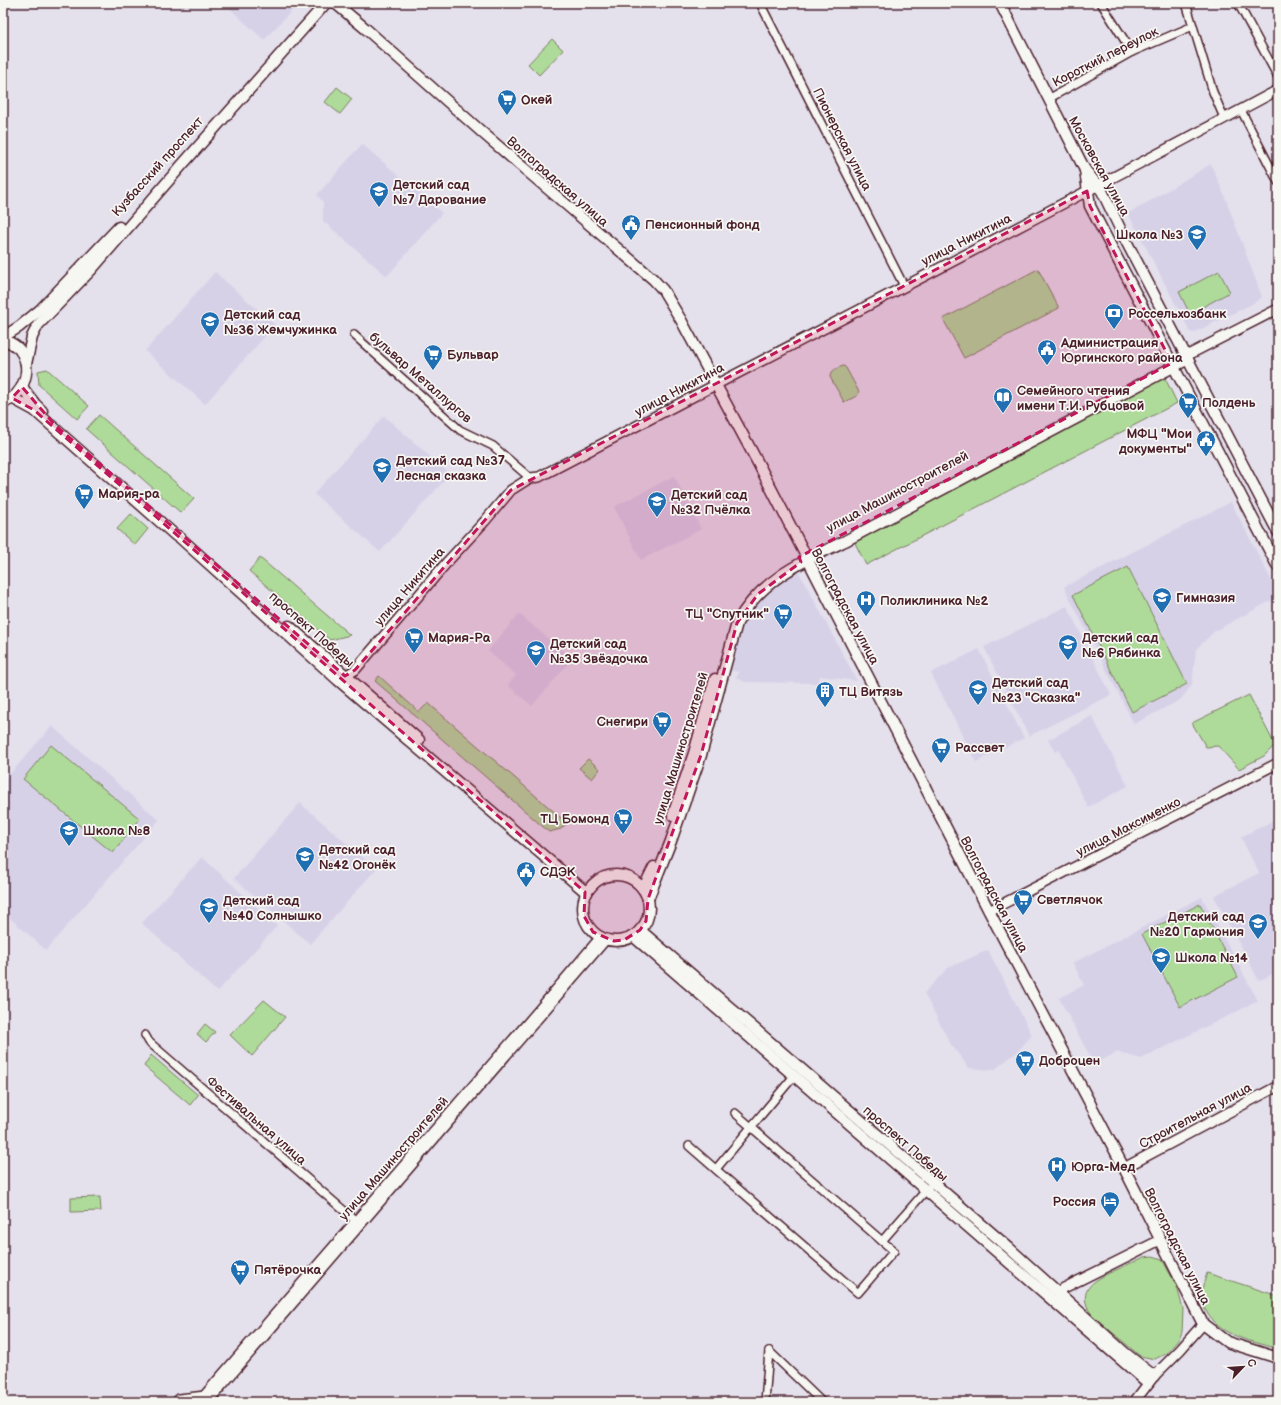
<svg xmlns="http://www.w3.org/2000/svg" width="1281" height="1405" font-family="'Balsamiq Sans',sans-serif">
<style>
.built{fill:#d7d1e8}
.green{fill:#aedb99;stroke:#7c7d62}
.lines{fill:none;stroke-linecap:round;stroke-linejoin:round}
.minor-casing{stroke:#4a1f2b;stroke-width:10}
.tertiary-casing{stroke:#4a1f2b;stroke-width:12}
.secondary-casing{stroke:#4a1f2b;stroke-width:13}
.minor{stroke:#f6f6f2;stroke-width:7}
.tertiary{stroke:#f6f6f2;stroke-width:9}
.secondary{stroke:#f6f6f2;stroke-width:10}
.marked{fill:#c2185b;fill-opacity:0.2;stroke:#c2185b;stroke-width:3;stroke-dasharray:8 5;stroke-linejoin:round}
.labels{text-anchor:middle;stroke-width:3.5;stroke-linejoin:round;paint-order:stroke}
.street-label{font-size:13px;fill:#4a1f2b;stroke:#f6f6f2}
.poi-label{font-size:13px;font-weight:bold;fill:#4a1f2b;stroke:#f6f6f2;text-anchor:start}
</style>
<rect width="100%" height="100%" fill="#e4e0ec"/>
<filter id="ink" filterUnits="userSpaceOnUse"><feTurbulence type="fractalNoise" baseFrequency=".025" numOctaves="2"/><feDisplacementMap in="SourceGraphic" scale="8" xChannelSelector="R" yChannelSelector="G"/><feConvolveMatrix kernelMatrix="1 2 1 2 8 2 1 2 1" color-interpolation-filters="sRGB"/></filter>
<g filter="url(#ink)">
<g class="built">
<polygon points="224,3 299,3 264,40"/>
<polygon points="362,144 442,213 387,276 323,221 323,202 317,195"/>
<polygon points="1211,164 1225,197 1262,297 1252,304 1193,333 1190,332 1128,213 1135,210"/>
<polygon points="215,272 275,325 205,404 145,351"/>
<polygon points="384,416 450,474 380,552 314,494"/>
<polygon points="674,476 701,529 641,560 614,507"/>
<polygon points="1231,502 1278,593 1278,597 1215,631 1196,649 1192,685 1180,700 1134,724 1064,587"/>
<polygon points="797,568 857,681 820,676 818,683 745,682 736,678 739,672 729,670 735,637 747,611 762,593"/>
<polygon points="1067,606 1111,695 1029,736 984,647"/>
<polygon points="519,614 572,659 532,706 508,685 516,675 488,651"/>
<polygon points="979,649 1024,738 976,762 931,673"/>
<polygon points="1092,716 1128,786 1088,807 1059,750 1055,752 1048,740"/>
<polygon points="52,726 159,820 46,950 3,912 3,782"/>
<polygon points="300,803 376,869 310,944 234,878"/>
<polygon points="1278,818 1278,971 1259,981 1214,896 1259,873 1241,837"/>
<polygon points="202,857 277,926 217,992 142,923"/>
<polygon points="1202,897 1258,1001 1141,1059 1118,1052 1094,1064 1059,998 1084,985 1073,963"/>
<polygon points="988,950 1032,1035 1018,1051 994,1070 969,1068 950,1043 924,993 948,968"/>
</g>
<g class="green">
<polygon points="552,39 563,50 539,75 528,64"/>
<polygon points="337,87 352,99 340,114 325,102"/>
<polygon points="1038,269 1059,308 964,358 943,319"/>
<polygon points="1219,271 1230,292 1190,314 1179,292"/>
<path d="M844,366l2,2 13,24 -2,4 -13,6 -14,-25c0,-6 8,-10 14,-11z"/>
<polygon points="47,369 89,406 77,419 39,385 38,371"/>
<polygon points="1163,374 1177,403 866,565 852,537"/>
<polygon points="99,415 194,499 181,513 86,429"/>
<polygon points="131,514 148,529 135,545 117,529"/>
<polygon points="260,558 350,635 330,640 249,571"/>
<polygon points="1128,567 1187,684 1132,712 1073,595"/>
<polygon points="379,676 419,712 428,703 567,823 561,829 549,832 375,681"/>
<polygon points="1249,695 1275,745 1264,756 1239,769 1218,746 1206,747 1192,723"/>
<polygon points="51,745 140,819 113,853 23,779"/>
<polygon points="588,759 600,769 592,779 579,768"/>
<polygon points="1200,904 1238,977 1180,1007 1142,934"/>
<polygon points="264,1000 285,1017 252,1056 230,1035"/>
<polygon points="205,1024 215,1032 206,1042 197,1034"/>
<polygon points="151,1055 198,1095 190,1105 144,1066"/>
<polygon points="100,1197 101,1211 71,1212 71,1198"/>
<path d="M1153,1256l9,3 15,28 6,22 -1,23 -3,7 -12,14 -12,6 -15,-3 -48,-41c-18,-26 4,-36 24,-45 9,-4 19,-9 28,-13z"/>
<path d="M1207,1273l71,23v53c-20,-6 -52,-12 -66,-29 -5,-6 -9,-15 -13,-22z"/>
</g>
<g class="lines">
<defs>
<g id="minor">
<polyline points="760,3 904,286"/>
<polyline points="1101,3 1132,52"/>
<polyline points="1186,3 1213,92 1224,118"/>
<polyline points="1238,3 1278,77"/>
<polyline points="1050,98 1132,52 1193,26"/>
<polyline points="1241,110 1278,182"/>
<polyline points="354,335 460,430 493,446 530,478"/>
<polyline points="145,1035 149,1042 356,1221"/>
<polyline points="735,1113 882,1241"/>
<polyline points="689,1146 858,1293 894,1251 882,1241 928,1188"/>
<polyline points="716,1169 794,1076"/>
<polyline points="769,1351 822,1402"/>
<polyline points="175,1402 179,1398 205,1395"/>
<polyline points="765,1402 769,1351"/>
</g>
<g id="tertiary">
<polyline points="1186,356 1278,309"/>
<path d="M345,676l10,-6 93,-109 37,-40 26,-31 19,-12 9,-1c246,-129 494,-256 739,-387"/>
<polyline points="989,911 1278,763"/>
<polyline points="601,937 539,1010 205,1395 210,1399 606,939"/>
<polyline points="1124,1168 1278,1086"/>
<polyline points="1058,1291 1160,1240"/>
<polyline points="1134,1402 1154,1376 1180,1350 1203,1324"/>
</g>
<g id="secondary">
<polyline points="335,3 366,29 484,134 653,279 663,290 681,320 758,463 989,911 1124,1168 1203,1324 1227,1342 1278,1358"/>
<polyline points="1000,3 1085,170 1102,191 1126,241 1278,532"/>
<polyline points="1085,170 1090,206 1278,567"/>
<polyline points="3,337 19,327 41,309 119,227"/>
<path d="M3,339c6,3 11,5 16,10 15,19 5,46 -16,54"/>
<polyline points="26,364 32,337 38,325 92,269 182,165 326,3"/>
<polyline points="22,387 35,404 42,411"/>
<polyline points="12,398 34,410 176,536 178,536 338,680 587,893"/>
<polyline points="289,626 419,740"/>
<polyline points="673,815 694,753 715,679"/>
<circle cx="616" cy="908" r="33"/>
<polyline points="643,889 654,867"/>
<path d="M648,899l23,-58 30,-86 36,-132c23,-43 66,-62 108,-82l343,-182"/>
<polyline points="640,930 1009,1248 1125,1353 1154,1376"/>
<polyline points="633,936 1148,1383"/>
</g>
</defs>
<use href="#minor" class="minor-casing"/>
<use href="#tertiary" class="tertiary-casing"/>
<use href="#secondary" class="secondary-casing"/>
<use href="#minor" class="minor"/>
<use href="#tertiary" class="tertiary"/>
<use href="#secondary" class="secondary"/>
</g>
</g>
<path class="marked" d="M1087,191l3,15 82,157 -373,194 2,5 -43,32 -21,29 -36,132 -53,144 -2,22 -6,9 -16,10 -10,1 -21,-9 -9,-16 1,-24 -551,-482 -22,-12 10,-11 33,38 290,251 10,-6 156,-180z"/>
<defs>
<symbol id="supermarket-pin" viewBox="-11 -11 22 30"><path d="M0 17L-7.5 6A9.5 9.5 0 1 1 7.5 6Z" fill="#1f6fb2" stroke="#f6f6f2"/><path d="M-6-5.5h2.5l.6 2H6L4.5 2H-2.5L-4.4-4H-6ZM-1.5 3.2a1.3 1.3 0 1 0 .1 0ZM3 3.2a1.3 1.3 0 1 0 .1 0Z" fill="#fff"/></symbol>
<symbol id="school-pin" viewBox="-11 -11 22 30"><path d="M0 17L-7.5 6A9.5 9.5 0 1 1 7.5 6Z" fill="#1f6fb2" stroke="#f6f6f2"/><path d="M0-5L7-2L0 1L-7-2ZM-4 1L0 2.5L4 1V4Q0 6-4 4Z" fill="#fff"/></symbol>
<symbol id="civic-pin" viewBox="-11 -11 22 30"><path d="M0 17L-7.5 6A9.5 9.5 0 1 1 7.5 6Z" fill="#1f6fb2" stroke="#f6f6f2"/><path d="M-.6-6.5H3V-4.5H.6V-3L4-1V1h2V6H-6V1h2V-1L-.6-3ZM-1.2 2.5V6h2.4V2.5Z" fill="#fff"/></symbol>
<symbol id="bank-pin" viewBox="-11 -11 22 30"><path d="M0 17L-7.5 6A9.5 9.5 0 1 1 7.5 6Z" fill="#1f6fb2" stroke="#f6f6f2"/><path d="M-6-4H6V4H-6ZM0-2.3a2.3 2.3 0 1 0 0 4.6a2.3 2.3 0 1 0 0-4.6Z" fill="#fff"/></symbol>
<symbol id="library-pin" viewBox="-11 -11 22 30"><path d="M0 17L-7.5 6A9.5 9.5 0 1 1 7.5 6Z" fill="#1f6fb2" stroke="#f6f6f2"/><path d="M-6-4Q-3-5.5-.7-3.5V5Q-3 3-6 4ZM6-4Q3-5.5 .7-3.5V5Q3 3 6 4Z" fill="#fff"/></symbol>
<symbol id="hospital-pin" viewBox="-11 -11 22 30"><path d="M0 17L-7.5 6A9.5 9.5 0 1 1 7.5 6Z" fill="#1f6fb2" stroke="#f6f6f2"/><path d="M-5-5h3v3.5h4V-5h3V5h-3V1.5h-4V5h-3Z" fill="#fff"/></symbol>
<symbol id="building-pin" viewBox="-11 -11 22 30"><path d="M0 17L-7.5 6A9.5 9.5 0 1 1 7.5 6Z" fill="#1f6fb2" stroke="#f6f6f2"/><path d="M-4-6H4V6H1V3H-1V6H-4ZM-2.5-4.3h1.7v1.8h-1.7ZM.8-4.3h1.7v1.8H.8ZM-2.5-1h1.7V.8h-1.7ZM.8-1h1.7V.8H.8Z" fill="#fff"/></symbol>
<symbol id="hotel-pin" viewBox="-11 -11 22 30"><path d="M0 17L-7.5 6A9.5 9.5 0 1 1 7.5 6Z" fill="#1f6fb2" stroke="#f6f6f2"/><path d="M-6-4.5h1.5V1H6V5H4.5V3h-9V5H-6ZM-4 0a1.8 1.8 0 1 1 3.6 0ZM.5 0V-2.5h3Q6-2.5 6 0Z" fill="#fff"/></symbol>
</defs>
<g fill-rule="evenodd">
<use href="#supermarket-pin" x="496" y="88" width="22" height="30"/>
<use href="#school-pin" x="368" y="180" width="22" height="30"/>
<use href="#civic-pin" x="620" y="213" width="22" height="30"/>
<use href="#school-pin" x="1186" y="223" width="22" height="30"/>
<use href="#bank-pin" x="1103" y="302" width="22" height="30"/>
<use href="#school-pin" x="199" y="310" width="22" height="30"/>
<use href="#civic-pin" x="1036" y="338" width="22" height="30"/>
<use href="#supermarket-pin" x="422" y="343" width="22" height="30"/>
<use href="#library-pin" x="992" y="386" width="22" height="30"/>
<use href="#supermarket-pin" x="1177" y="391" width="22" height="30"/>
<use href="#civic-pin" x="1195" y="429" width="22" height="30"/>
<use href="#school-pin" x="371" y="456" width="22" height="30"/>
<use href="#supermarket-pin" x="73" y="482" width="22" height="30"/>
<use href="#school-pin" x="646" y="490" width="22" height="30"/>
<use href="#school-pin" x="1151" y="586" width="22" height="30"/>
<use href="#hospital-pin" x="855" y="589" width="22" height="30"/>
<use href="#supermarket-pin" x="772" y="602" width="22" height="30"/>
<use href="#supermarket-pin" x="403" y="626" width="22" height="30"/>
<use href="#school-pin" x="1057" y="633" width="22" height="30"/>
<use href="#school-pin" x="525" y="639" width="22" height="30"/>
<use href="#school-pin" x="967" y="678" width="22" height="30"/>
<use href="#building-pin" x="814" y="680" width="22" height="30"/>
<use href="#supermarket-pin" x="651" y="710" width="22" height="30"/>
<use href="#supermarket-pin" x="930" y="736" width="22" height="30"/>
<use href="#supermarket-pin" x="612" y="807" width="22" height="30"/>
<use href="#school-pin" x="58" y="819" width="22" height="30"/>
<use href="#school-pin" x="294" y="845" width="22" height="30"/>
<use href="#civic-pin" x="515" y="860" width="22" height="30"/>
<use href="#supermarket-pin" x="1012" y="888" width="22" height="30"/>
<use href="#school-pin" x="198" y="896" width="22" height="30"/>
<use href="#school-pin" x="1247" y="912" width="22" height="30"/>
<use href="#school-pin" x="1150" y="946" width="22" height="30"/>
<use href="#supermarket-pin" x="1014" y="1049" width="22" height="30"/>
<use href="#hospital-pin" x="1046" y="1155" width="22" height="30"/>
<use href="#hotel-pin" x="1099" y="1190" width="22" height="30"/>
<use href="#supermarket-pin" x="229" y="1258" width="22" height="30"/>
</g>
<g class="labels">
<g class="street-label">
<text transform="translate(1105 56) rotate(-27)" y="5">Короткий переулок</text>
<text transform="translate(843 139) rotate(63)" y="5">Пионерская улица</text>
<text transform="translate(157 166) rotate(-48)" y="5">Кузбасский проспект</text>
<text transform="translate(1100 166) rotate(61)" y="5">Московская улица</text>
<text transform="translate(558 181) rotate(41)" y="5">Волгоградская улица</text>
<text transform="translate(966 239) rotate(-27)" y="5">улица Никитина</text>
<text transform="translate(421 377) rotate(41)" y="5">бульвар Металлургов</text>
<text transform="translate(679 389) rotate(-28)" y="5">улица Никитина</text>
<text transform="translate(897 491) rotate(-28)" y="5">улица Машиностроителей</text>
<text transform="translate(409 586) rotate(-49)" y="5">улица Никитина</text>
<text transform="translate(846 606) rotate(62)" y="5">Волгоградская улица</text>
<text transform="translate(312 629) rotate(41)" y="5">проспект Победы</text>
<text transform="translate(680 748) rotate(-73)" y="5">улица Машиностроителей</text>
<text transform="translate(1128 826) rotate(-27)" y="5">улица Максименко</text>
<text transform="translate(995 894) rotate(62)" y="5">Волгоградская улица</text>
<text transform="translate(1195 1115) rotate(-28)" y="5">Строительная улица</text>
<text transform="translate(257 1120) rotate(41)" y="5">Фестивальная улица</text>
<text transform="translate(906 1143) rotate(41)" y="5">проспект Победы</text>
<text transform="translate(393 1158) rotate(-49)" y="5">улица Машиностроителей</text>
<text transform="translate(1178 1246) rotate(63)" y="5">Волгоградская улица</text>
</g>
<g class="poi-label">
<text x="521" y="104">Окей</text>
<text x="393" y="189">Детский сад<tspan x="393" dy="15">№7 Дарование</tspan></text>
<text x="645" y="229">Пенсионный фонд</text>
<text x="1183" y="239" text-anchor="end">Школа №3</text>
<text x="1128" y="318">Россельхозбанк</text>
<text x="224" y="319">Детский сад<tspan x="224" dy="15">№36 Жемчужинка</tspan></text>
<text x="1061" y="347">Администрация<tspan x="1061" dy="15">Юргинского района</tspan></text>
<text x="447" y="359">Бульвар</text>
<text x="1017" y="395">Семейного чтения<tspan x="1017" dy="15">имени Т.И. Рубцовой</tspan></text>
<text x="1202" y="407">Полдень</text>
<text x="1192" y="438" text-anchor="end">МФЦ "Мои<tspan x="1192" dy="15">документы"</tspan></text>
<text x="396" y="465">Детский сад №37<tspan x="396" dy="15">Лесная сказка</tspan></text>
<text x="98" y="498">Мария-ра</text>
<text x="671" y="499">Детский сад<tspan x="671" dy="15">№32 Пчёлка</tspan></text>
<text x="1176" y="602">Гимназия</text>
<text x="880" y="605">Поликлиника №2</text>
<text x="769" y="618" text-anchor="end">ТЦ "Спутник"</text>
<text x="428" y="642">Мария-Ра</text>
<text x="1082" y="642">Детский сад<tspan x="1082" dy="15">№6 Рябинка</tspan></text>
<text x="550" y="648">Детский сад<tspan x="550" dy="15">№35 Звёздочка</tspan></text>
<text x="992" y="687">Детский сад<tspan x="992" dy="15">№23 "Сказка"</tspan></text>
<text x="839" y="696">ТЦ Витязь</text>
<text x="648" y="726" text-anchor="end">Снегири</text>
<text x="955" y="752">Рассвет</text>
<text x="609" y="823" text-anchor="end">ТЦ Бомонд</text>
<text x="83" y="835">Школа №8</text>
<text x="319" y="854">Детский сад<tspan x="319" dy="15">№42 Огонёк</tspan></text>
<text x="540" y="876">СДЭК</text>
<text x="1037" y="904">Светлячок</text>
<text x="223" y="905">Детский сад<tspan x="223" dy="15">№40 Солнышко</tspan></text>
<text x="1244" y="921" text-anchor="end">Детский сад<tspan x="1244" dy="15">№20 Гармония</tspan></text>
<text x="1175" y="962">Школа №14</text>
<text x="1039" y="1065">Доброцен</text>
<text x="1071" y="1171">Юрга-Мед</text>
<text x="1096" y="1206" text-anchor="end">Россия</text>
<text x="254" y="1274">Пятёрочка</text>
</g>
</g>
<rect width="1281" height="1405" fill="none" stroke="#f6f6f2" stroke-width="16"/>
<rect x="8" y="8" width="1265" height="1389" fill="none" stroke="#4a1f2b" stroke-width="1.5" filter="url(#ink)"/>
<g transform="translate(1243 1367) rotate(65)" stroke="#f6f6f2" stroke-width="3" paint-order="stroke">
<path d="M0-3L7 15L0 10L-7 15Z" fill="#4a1f2b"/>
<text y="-6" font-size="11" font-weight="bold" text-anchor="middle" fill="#4a1f2b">С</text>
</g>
</svg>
